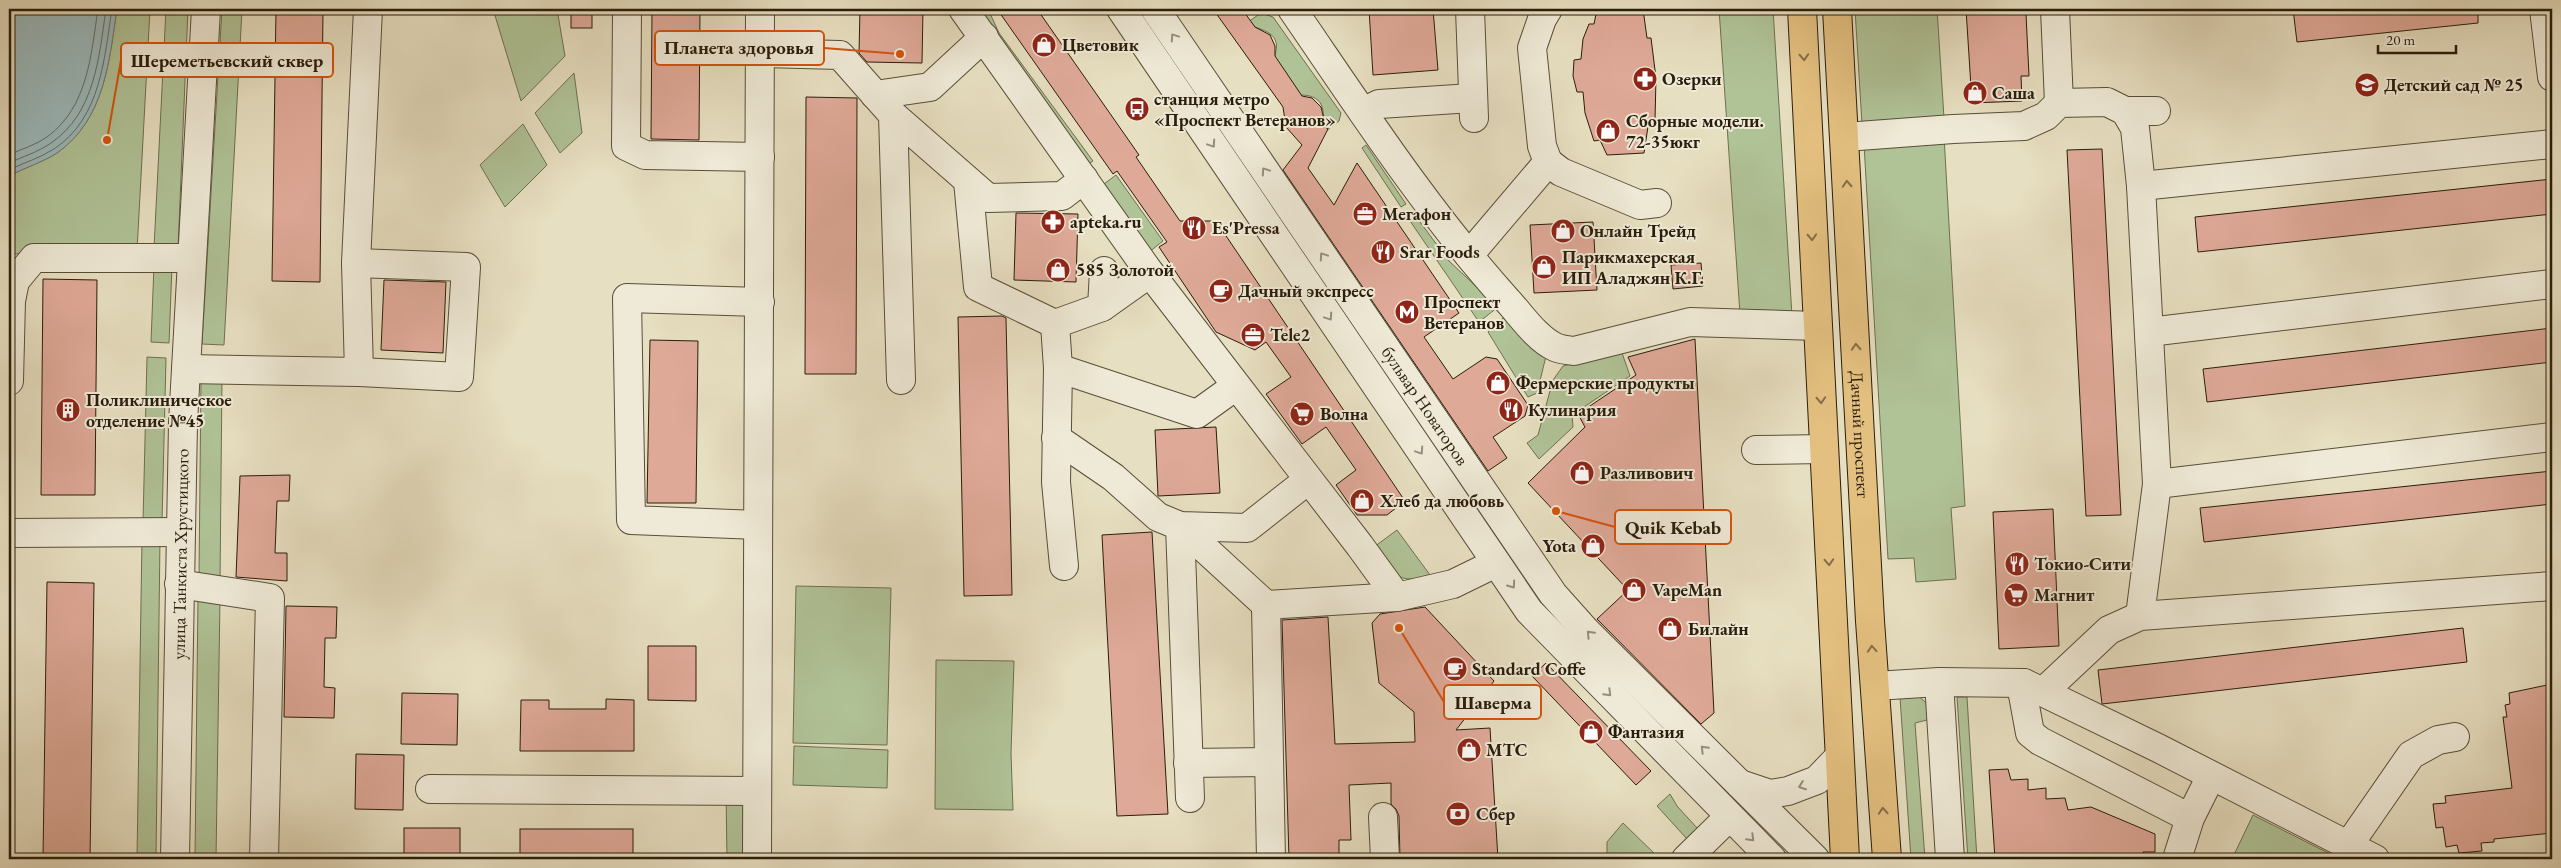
<svg xmlns="http://www.w3.org/2000/svg" width="2561" height="868" font-family="'EB Garamond',serif">
<style>
.green{fill:#b0c397;stroke:#6d7051}
.water{fill:#9bbabd;stroke:#6e7b76}
.lines{fill:none;stroke-linecap:round;stroke-linejoin:round}
.shore{stroke:#626c64;stroke-width:1}
.building{fill:#dfa998;stroke:#2a1d0b}
.minor-casing{stroke:#594e38;stroke-width:30}
.major-casing{stroke:#2a1d0b;stroke-width:30}
.minor{stroke:#efead7;stroke-width:28}
.major{stroke:#e4c080;stroke-width:28}
.oneway{stroke:#968e7b}
.oneway2{stroke:#876e46}
.labels{text-anchor:middle;stroke-width:4;stroke-linejoin:round;paint-order:stroke}
.poi-label{font-size:18px;font-weight:bold;fill:#2a1d0b;stroke:#efead7;text-anchor:start}
.street-label{font-size:18px;fill:#2a1d0b;stroke:#efead7}
.leader{fill:none;stroke:#d5530c;stroke-width:2}
.callout-dot{fill:#d5530c;stroke:#efead7;stroke-width:2}
.callout{fill:#efead7;stroke:#d5530c;stroke-width:2}
.callout-label{font-size:19px;text-anchor:middle;font-weight:bold;fill:#2a1d0b}
</style>
<rect width="100%" height="100%" fill="#e7dfc1"/>
<filter id="stains"><feTurbulence type="fractalNoise" baseFrequency=".004" numOctaves="4"/><feColorMatrix values="0 0 0 0 .2 0 0 0 0 .09 0 0 0 0 .02 0 0 0 .5 -.17"/></filter>
<radialGradient id="worn" r=".72"><stop offset=".6" stop-color="#630" stop-opacity="0"/><stop offset="1" stop-color="#630" stop-opacity=".3"/></radialGradient>
<g class="green">
<path d="M117,9h33l-13,242 -128,3v-78c15,-8 34,-14 48,-23 48,-34 52,-92 60,-144z"/>
<polygon points="166,9 188,9 178,249 154,248"/>
<polygon points="222,9 242,9 224,345 202,344"/>
<polygon points="493,9 557,9 565,56 521,101"/>
<polygon points="972,9 988,9 999,33 1093,161 1086,166"/>
<polygon points="1719,9 1773,9 1792,316 1740,314"/>
<polygon points="1855,9 1937,9 1944,118 1862,124"/>
<path d="M1261,13l12,4 68,96 -2,8 -17,13c2,-19 6,-39 -22,-39l-26,-37c10,-26 -12,-28 -29,-34z"/>
<polygon points="574,73 582,133 560,153 535,113"/>
<polygon points="523,124 547,165 505,207 480,165"/>
<polygon points="1944,136 1965,506 1951,508 1956,579 1916,582 1914,558 1888,559 1864,144"/>
<polygon points="1366,145 1406,204 1401,207 1362,148"/>
<polygon points="1116,175 1163,241 1148,253 1100,187"/>
<polygon points="1414,214 1449,261 1498,307 1479,322 1408,218"/>
<polygon points="154,265 172,266 169,343 151,342"/>
<polygon points="1504,317 1547,352 1537,393 1528,397 1488,332"/>
<polygon points="1621,350 1630,376 1572,415 1573,427 1539,459 1527,443 1538,435 1553,380 1563,366"/>
<polygon points="147,357 166,358 162,522 143,522"/>
<polygon points="201,378 222,378 220,582 199,579"/>
<path d="M1397,530l33,45c-33,12 -38,-4 -56,-28z"/>
<polygon points="142,538 160,538 156,859 137,859"/>
<polygon points="796,586 891,588 887,745 793,743"/>
<polygon points="198,596 220,598 216,859 195,859"/>
<polygon points="936,660 1014,661 1011,753 1013,810 935,809"/>
<polygon points="1915,693 1932,708 1931,715 1927,720 1915,723 1925,859 1911,859 1900,697"/>
<polygon points="1957,697 1967,697 1977,859 1968,859"/>
<polygon points="794,746 888,750 887,788 793,785"/>
<polygon points="726,791 757,791 757,859 727,859"/>
<polygon points="1670,794 1677,806 1698,829 1687,839 1657,806"/>
<polygon points="2253,815 2340,859 2232,859"/>
<polygon points="1623,823 1660,859 1607,859 1607,842"/>
</g>
<path class="water" d="M9,9h108c-8,52 -12,110 -60,144 -14,9 -33,15 -48,23z"/>
<g class="lines">
<g class="shore">
<path d="M9,155c12,-6 27,-10 38,-18 41,-30 44,-82 51,-128"/>
<path d="M9,163c13,-6 29,-11 42,-20 44,-30 48,-86 55,-134"/>
<path d="M9,170c14,-7 31,-12 45,-21 47,-31 50,-90 58,-140"/>
</g>
</g>
<g class="building">
<polygon points="276,9 323,9 320,282 272,281"/>
<rect x="571" y="9" width="21" height="19"/>
<polygon points="652,9 700,9 699,140 651,139"/>
<polygon points="860,9 923,9 922,63 867,62 859,53"/>
<polygon points="997,9 1037,9 1139,155 1136,157 1180,221 1216,221 1405,501 1387,515 1357,515 1336,485 1356,470 1326,427 1302,444 1266,394 1291,377 1266,342 1255,350 1216,332 1159,247 1167,242 1117,171 1113,174"/>
<polygon points="1213,9 1242,9 1255,27 1270,35 1275,46 1275,56 1302,96 1312,98 1321,107 1323,115 1322,125 1328,129 1308,168 1334,205 1357,163 1459,313 1424,337 1453,379 1486,357 1497,359 1528,405 1525,416 1493,437 1507,458 1488,471 1283,170 1302,145 1286,127 1283,107"/>
<polygon points="1369,9 1433,9 1438,70 1373,75"/>
<polygon points="1597,9 1643,9 1647,38 1651,38 1656,78 1655,120 1649,120 1644,153 1607,155 1600,140 1594,141 1585,113 1583,92 1577,92 1573,76 1574,60 1581,59 1583,39 1589,24 1594,24"/>
<polygon points="1966,9 2017,9 2017,14 2026,14 2029,76 2021,76 2022,101 1972,103"/>
<polygon points="2293,9 2478,9 2478,23 2297,42"/>
<polygon points="806,97 857,98 856,374 805,374"/>
<polygon points="2102,149 2121,515 2086,516 2067,150"/>
<polygon points="2552,179 2552,214 2198,252 2195,217"/>
<polygon points="1016,213 1078,214 1076,282 1014,280"/>
<polygon points="1593,222 1597,290 1534,293 1530,225"/>
<polygon points="1701,263 1703,286 1673,289 1671,265"/>
<polygon points="43,279 97,280 95,495 41,495"/>
<polygon points="384,280 446,282 443,353 381,350"/>
<polygon points="1002,316 1006,318 1012,595 964,596 958,317"/>
<polygon points="2552,328 2552,362 2207,402 2203,369"/>
<polygon points="1695,339 1714,713 1701,724 1597,619 1628,590 1528,483 1585,427 1578,414 1636,375 1628,357"/>
<polygon points="650,340 698,341 696,503 647,503"/>
<polygon points="1216,427 1220,493 1158,496 1155,430"/>
<polygon points="2552,471 2552,504 2204,542 2200,508"/>
<polygon points="290,475 289,501 277,501 275,553 287,553 287,581 236,577 240,476"/>
<polygon points="2053,509 2059,646 1999,649 1993,512"/>
<polygon points="1152,532 1168,814 1117,816 1102,535"/>
<polygon points="47,582 94,583 90,859 43,859"/>
<polygon points="286,606 337,607 336,638 325,638 324,687 335,688 334,718 284,717"/>
<polygon points="1425,607 1494,681 1456,730 1490,728 1498,859 1400,859 1399,816 1396,809 1391,804 1391,783 1349,785 1351,840 1339,840 1339,855 1326,855 1321,859 1289,859 1282,620 1328,617 1335,744 1415,742 1414,712 1379,683 1372,623 1380,614"/>
<polygon points="2463,628 2467,662 2102,704 2098,670"/>
<polygon points="648,646 696,646 696,701 648,700"/>
<polygon points="1546,663 1651,771 1636,785 1532,676"/>
<polygon points="2552,684 2552,833 2494,839 2494,842 2481,843 2482,851 2459,853 2457,845 2446,847 2443,827 2436,828 2433,804 2446,803 2445,796 2512,788 2503,717 2507,717 2505,705 2510,704 2509,693"/>
<polygon points="402,693 458,694 457,745 401,744"/>
<polygon points="606,699 634,700 634,751 520,751 521,700 549,700 549,709 606,709"/>
<polygon points="356,754 404,755 403,810 355,809"/>
<polygon points="2008,769 2011,780 2028,779 2028,790 2046,788 2046,799 2065,798 2068,810 2091,807 2155,834 2155,852 2143,852 2144,859 1995,859 1989,770"/>
<rect x="404" y="828" width="56" height="31"/>
<rect x="520" y="829" width="113" height="30"/>
</g>
<g class="lines">
<defs>
<g id="minor">
<polyline points="627,9 626,146 645,155 760,157"/>
<polyline points="963,9 1150,273 1360,546 1397,597 1453,584 1496,563"/>
<polyline points="1121,9 1529,611 1772,859"/>
<path id="s1" d="M1155,9l398,585 33,37 229,228"/>
<path d="M1292,9c68,99 134,201 215,291 14,15 29,38 48,47 6,3 13,3 19,4l116,-29 127,4"/>
<polyline points="1470,9 1474,118"/>
<polyline points="2055,9 2059,103"/>
<polyline points="2544,9 2552,77"/>
<polyline points="761,53 840,55 893,115 901,380"/>
<polyline points="875,95 930,87 984,37"/>
<polyline points="2125,111 2156,111"/>
<polyline points="1363,112 1379,104 1472,98"/>
<polyline points="893,115 988,198 1062,196 1084,179"/>
<polyline points="1845,137 1953,129 2024,126 2046,116 2059,103 2107,102 2125,111 2135,128 2141,186 2157,484 2140,616"/>
<polyline points="1548,162 1561,172 1640,205 1657,203"/>
<polyline points="968,181 978,287 1055,324 1058,368 1056,482 1064,566"/>
<polyline points="2141,186 2552,144"/>
<polyline points="1469,255 1548,162 1542,146 1532,48 1542,19 1548,9"/>
<polyline points="356,263 466,267 459,377 359,372"/>
<polyline points="1102,307 1150,273"/>
<polyline points="1055,324 1102,307 1104,271"/>
<polyline points="2149,332 2552,284"/>
<polyline points="1058,368 1197,414 1236,386"/>
<polyline points="186,369 359,372 356,263 368,9"/>
<polyline points="9,381 11,301 15,281 34,258 191,258"/>
<polyline points="1056,438 1113,477 1158,517 1180,526 1247,528 1308,480"/>
<polyline points="1756,450 1824,449"/>
<polyline points="2157,484 2552,437"/>
<polyline points="758,525 631,520 627,298 760,302"/>
<polyline points="9,533 181,532"/>
<polyline points="179,584 270,598 264,859"/>
<polyline points="1266,605 1271,859"/>
<polyline points="1939,682 1950,859"/>
<polyline points="2024,683 2023,695 2030,733 2040,741 2190,818"/>
<polyline points="1875,686 1939,682 2024,683 2158,748 2375,859"/>
<polyline points="2043,692 2109,630 2140,616 2552,586"/>
<polyline points="1188,763 1269,762"/>
<polyline points="1740,784 1770,794 1788,791 1817,780 1839,757"/>
<polyline points="430,789 757,791"/>
<polyline points="1190,798 1180,526 1266,605 1397,597"/>
<polyline points="1383,817 1385,859"/>
<polyline points="2348,846 2411,755 2438,740 2455,737"/>
<path id="s2" d="M175,859l8,-436 23,-414"/>
<polyline points="757,859 760,9"/>
<polyline points="1686,859 1729,817"/>
<polyline points="2177,859 2190,818 2211,776"/>
</g>
<g id="major">
<polyline points="1802,9 1845,859"/>
<path id="s3" d="M1837,9l33,612 17,238"/>
</g>
</defs>
<use href="#minor" class="minor-casing"/>
<use href="#major" class="major-casing"/>
<use href="#minor" class="minor"/>
<use href="#major" class="major"/>
</g>
<defs><path id="oneway-chevron" d="M-2-3.5L2.5 0L-2 3.5" fill="none" stroke-width="1.6" stroke-linecap="round" stroke-linejoin="round" transform="scale(1.25)"/></defs>
<g class="oneway">
<use href="#oneway-chevron" transform="translate(1174 37) rotate(-124)"/>
<use href="#oneway-chevron" transform="translate(1212 144) rotate(56)"/>
<use href="#oneway-chevron" transform="translate(1265 171) rotate(-124)"/>
<use href="#oneway-chevron" transform="translate(1323 256) rotate(-124)"/>
<use href="#oneway-chevron" transform="translate(1329 317) rotate(56)"/>
<use href="#oneway-chevron" transform="translate(1420 451) rotate(56)"/>
<use href="#oneway-chevron" transform="translate(1512 585) rotate(55)"/>
<use href="#oneway-chevron" transform="translate(1590 634) rotate(-134)"/>
<use href="#oneway-chevron" transform="translate(1608 693) rotate(45)"/>
<use href="#oneway-chevron" transform="translate(1704 749) rotate(-135)"/>
<use href="#oneway-chevron" transform="translate(1802 786) rotate(159)"/>
<use href="#oneway-chevron" transform="translate(1751 838) rotate(45)"/>
</g>
<g class="oneway2">
<use href="#oneway-chevron" transform="translate(1804 57) rotate(87)"/>
<use href="#oneway-chevron" transform="translate(1847 184) rotate(-93)"/>
<use href="#oneway-chevron" transform="translate(1812 237) rotate(87)"/>
<use href="#oneway-chevron" transform="translate(1856 347) rotate(-93)"/>
<use href="#oneway-chevron" transform="translate(1821 400) rotate(87)"/>
<use href="#oneway-chevron" transform="translate(1829 562) rotate(87)"/>
<use href="#oneway-chevron" transform="translate(1872 649) rotate(-94)"/>
<use href="#oneway-chevron" transform="translate(1883 811) rotate(-94)"/>
</g>
<defs>
<symbol id="shop-disc" viewBox="-11 -11 22 22"><circle r="9.5" fill="#8f2418" stroke="#efead7"/><path d="M-5-2.5h2.3a2.7 3.5 0 0 1 5.4 0H5L5.5 6h-11ZM-1.5-2.5h3a1.5 2.3 0 0 0-3 0Z" fill="#fff"/></symbol>
<symbol id="pharmacy-disc" viewBox="-11 -11 22 22"><circle r="9.5" fill="#8f2418" stroke="#efead7"/><path d="M-2-6h4v4h4v4h-4v4h-4v-4h-4v-4h4Z" fill="#fff"/></symbol>
<symbol id="school-disc" viewBox="-11 -11 22 22"><circle r="9.5" fill="#8f2418" stroke="#efead7"/><path d="M0-5L7-2L0 1L-7-2ZM-4 1L0 2.5L4 1V4Q0 6-4 4Z" fill="#fff"/></symbol>
<symbol id="bus-disc" viewBox="-11 -11 22 22"><circle r="9.5" fill="#8f2418" stroke="#efead7"/><path d="M-5-6H5V4H4V6H2V4H-2V6H-4V4H-5ZM-3.5-4V0h7V-4ZM-3.5 1.2v1.5H-2V1.2ZM2 1.2v1.5H3.5V1.2Z" fill="#fff"/></symbol>
<symbol id="office-disc" viewBox="-11 -11 22 22"><circle r="9.5" fill="#8f2418" stroke="#efead7"/><path d="M-6-3h4V-5.5h4V-3h4V5H-6ZM-1-4.5V-3h2v-1.5ZM-6 0V1H6V0Z" fill="#fff"/></symbol>
<symbol id="restaurant-disc" viewBox="-11 -11 22 22"><circle r="9.5" fill="#8f2418" stroke="#efead7"/><path d="M-5-6h1v4h1v-4h1v4h1v-4h1v5L-1.5 .5V6h-2V.5L-5-1ZM5-6V6H3V1.5H1.5Q1.5-4 5-6Z" fill="#fff"/></symbol>
<symbol id="cafe-disc" viewBox="-11 -11 22 22"><circle r="9.5" fill="#8f2418" stroke="#efead7"/><path d="M-5.5-4.5H6V0H3Q3 3.5 0 3.5H-2.5Q-5.5 3.5-5.5 0ZM3-3.2v2h1.7v-2ZM-6 4.5H4V6H-6Z" fill="#fff"/></symbol>
<symbol id="metro-disc" viewBox="-11 -11 22 22"><circle r="9.5" fill="#8f2418" stroke="#efead7"/><path d="M-5.5 5V-5H-3L0 0L3-5H5.5V5H3V-.5L0 4L-3-.5V5Z" fill="#fff"/></symbol>
<symbol id="building-disc" viewBox="-11 -11 22 22"><circle r="9.5" fill="#8f2418" stroke="#efead7"/><path d="M-4-6H4V6H1V3H-1V6H-4ZM-2.5-4.3h1.7v1.8h-1.7ZM.8-4.3h1.7v1.8H.8ZM-2.5-1h1.7V.8h-1.7ZM.8-1h1.7V.8H.8Z" fill="#fff"/></symbol>
<symbol id="supermarket-disc" viewBox="-11 -11 22 22"><circle r="9.5" fill="#8f2418" stroke="#efead7"/><path d="M-6-5.5h2.5l.6 2H6L4.5 2H-2.5L-4.4-4H-6ZM-1.5 3.2a1.3 1.3 0 1 0 .1 0ZM3 3.2a1.3 1.3 0 1 0 .1 0Z" fill="#fff"/></symbol>
<symbol id="bank-disc" viewBox="-11 -11 22 22"><circle r="9.5" fill="#8f2418" stroke="#efead7"/><path d="M-6-4H6V4H-6ZM0-2.3a2.3 2.3 0 1 0 0 4.6a2.3 2.3 0 1 0 0-4.6Z" fill="#fff"/></symbol>
</defs>
<g fill-rule="evenodd">
<use href="#shop-disc" x="1030" y="31" width="28" height="28"/>
<use href="#pharmacy-disc" x="1631" y="65" width="28" height="28"/>
<use href="#school-disc" x="2353" y="71" width="28" height="28"/>
<use href="#shop-disc" x="1961" y="79" width="28" height="28"/>
<use href="#bus-disc" x="1123" y="95" width="28" height="28"/>
<use href="#shop-disc" x="1594" y="117" width="28" height="28"/>
<use href="#office-disc" x="1351" y="200" width="28" height="28"/>
<use href="#pharmacy-disc" x="1039" y="208" width="28" height="28"/>
<use href="#restaurant-disc" x="1180" y="214" width="28" height="28"/>
<use href="#shop-disc" x="1549" y="217" width="28" height="28"/>
<use href="#restaurant-disc" x="1369" y="238" width="28" height="28"/>
<use href="#shop-disc" x="1530" y="253" width="28" height="28"/>
<use href="#shop-disc" x="1044" y="256" width="28" height="28"/>
<use href="#cafe-disc" x="1207" y="277" width="28" height="28"/>
<use href="#metro-disc" x="1393" y="298" width="28" height="28"/>
<use href="#office-disc" x="1239" y="321" width="28" height="28"/>
<use href="#shop-disc" x="1484" y="369" width="28" height="28"/>
<use href="#building-disc" x="54" y="396" width="28" height="28"/>
<use href="#restaurant-disc" x="1497" y="396" width="28" height="28"/>
<use href="#supermarket-disc" x="1288" y="400" width="28" height="28"/>
<use href="#shop-disc" x="1568" y="459" width="28" height="28"/>
<use href="#shop-disc" x="1348" y="487" width="28" height="28"/>
<use href="#shop-disc" x="1579" y="532" width="28" height="28"/>
<use href="#restaurant-disc" x="2003" y="550" width="28" height="28"/>
<use href="#shop-disc" x="1620" y="576" width="28" height="28"/>
<use href="#supermarket-disc" x="2002" y="581" width="28" height="28"/>
<use href="#shop-disc" x="1656" y="615" width="28" height="28"/>
<use href="#cafe-disc" x="1441" y="655" width="28" height="28"/>
<use href="#shop-disc" x="1577" y="718" width="28" height="28"/>
<use href="#shop-disc" x="1455" y="736" width="28" height="28"/>
<use href="#bank-disc" x="1444" y="800" width="28" height="28"/>
</g>
<g class="labels">
<g class="poi-label">
<text x="1062" y="51">Цветовик</text>
<text x="1662" y="85">Озерки</text>
<text x="2384" y="91">Детский сад № 25</text>
<text x="1992" y="99">Саша</text>
<text x="1154" y="105">станция метро<tspan x="1154" dy="21">«Проспект Ветеранов»</tspan></text>
<text x="1626" y="127">Сборные модели.<tspan x="1626" dy="21">72-35юкг</tspan></text>
<text x="1382" y="220">Мегафон</text>
<text x="1070" y="228">apteka.ru</text>
<text x="1212" y="234">Es'Pressa</text>
<text x="1580" y="237">Онлайн Трейд</text>
<text x="1400" y="258">Srar Foods</text>
<text x="1562" y="263">Парикмахерская<tspan x="1562" dy="21">ИП Аладжян К.Г.</tspan></text>
<text x="1076" y="276">585 Золотой</text>
<text x="1238" y="297">Дачный экспресс</text>
<text x="1424" y="308">Проспект<tspan x="1424" dy="21">Ветеранов</tspan></text>
<text x="1270" y="341">Tele2</text>
<text x="1516" y="389">Фермерские продукты</text>
<text x="86" y="406">Поликлиническое<tspan x="86" dy="21">отделение №45</tspan></text>
<text x="1528" y="416">Кулинария</text>
<text x="1320" y="420">Волна</text>
<text x="1600" y="479">Разливович</text>
<text x="1380" y="507">Хлеб да любовь</text>
<text x="1576" y="552" text-anchor="end">Yota</text>
<text x="2034" y="570">Токио-Сити</text>
<text x="1652" y="596">VapeMan</text>
<text x="2034" y="601">Магнит</text>
<text x="1688" y="635">Билайн</text>
<text x="1472" y="675">Standard Coffe</text>
<text x="1608" y="738">Фантазия</text>
<text x="1486" y="756">МТС</text>
<text x="1476" y="820">Сбер</text>
</g>
<g class="street-label">
<text dy="6" stroke="none"><textPath href="#s1" startOffset="480">бульвар Новаторов</textPath></text>
<text dy="6" stroke="none"><textPath href="#s3" startOffset="426">Дачный проспект</textPath></text>
<text dy="6" stroke="none"><textPath href="#s2" startOffset="305">улица Танкиста Хрустицкого</textPath></text>
</g>
</g>
<path class="leader" d="M900 54L824 48M107 140L121 60M1556 511L1615 527M1399 628L1444 702"/>
<g class="callout-dot">
<circle cx="900" cy="54" r="5"/>
<circle cx="107" cy="140" r="5"/>
<circle cx="1556" cy="511" r="5"/>
<circle cx="1399" cy="628" r="5"/>
</g>
<g class="callout">
<rect x="655" y="31" width="169" height="34" rx="5"/>
<rect x="121" y="43" width="212" height="34" rx="5"/>
<rect x="1615" y="510" width="116" height="34" rx="5"/>
<rect x="1444" y="685" width="97" height="34" rx="5"/>
</g>
<g class="callout-label">
<text x="739" y="54">Планета здоровья</text>
<text x="227" y="67">Шереметьевский сквер</text>
<text x="1673" y="534">Quik Kebab</text>
<text x="1493" y="709">Шаверма</text>
</g>
<rect width="2561" height="868" fill="none" stroke="#e7dfc1" stroke-width="30"/>
<rect x="10" y="10" width="2541" height="848" fill="none" stroke="#2a1d0b" stroke-width="2.5"/>
<rect x="15" y="15" width="2531" height="838" fill="none" stroke="#2a1d0b"/>
<path d="M2378 45v8h78v-8" fill="none" stroke="#2a1d0b" stroke-width="2.5"/>
<text x="2386" y="45" font-size="15" fill="#2a1d0b" stroke="#efead7" stroke-width="4" paint-order="stroke">20 m</text>
<rect width="100%" height="100%" filter="url(#stains)"/>
<rect width="100%" height="100%" fill="url(#worn)"/>
</svg>
